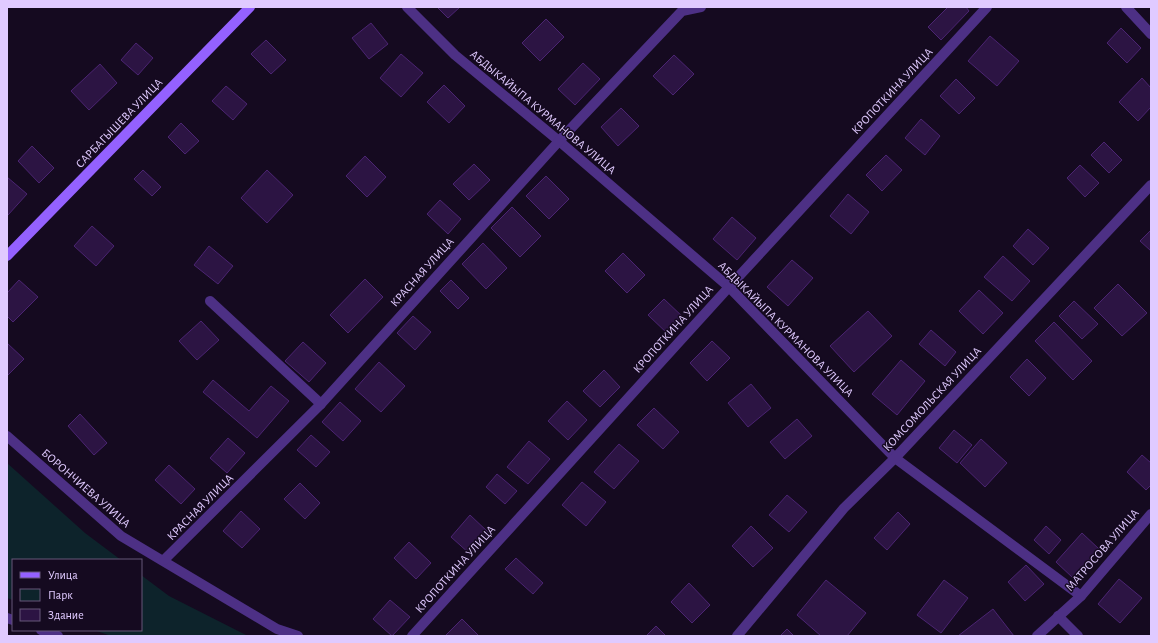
<svg xmlns="http://www.w3.org/2000/svg" width="1158" height="643" font-family="'Alegreya Sans',sans-serif">
<style>
.green{fill:#0d232b}
.building{fill:#2c1443;stroke:#4b2472}
.lines{fill:none;stroke-linecap:round;stroke-linejoin:round}
.street{stroke:#4d3085;stroke-width:10}
.secondary{stroke:#9461ff;stroke-width:10}
.labels{text-anchor:middle;stroke-width:3;stroke-linejoin:round;paint-order:stroke}
.street-label{font-size:12px;fill:#e0caff;stroke:#150a20}
</style>
<rect width="100%" height="100%" fill="#150a20"/>
<g class="green">
<polygon points="7,463 85,533 121,560 13,560 13,600 7,598"/>
<polygon points="141,575 169,596 248,636 111,636 94,630 141,630"/>
</g>
<g class="building">
<polygon points="437,7 460,7 448,18"/>
<polygon points="948,7 966,7 969,11 941,40 928,27"/>
<polygon points="546,19 564,37 540,61 522,43"/>
<polygon points="371,23 388,44 369,59 352,38"/>
<polygon points="1121,28 1141,48 1127,63 1107,43"/>
<polygon points="990,36 1019,61 997,86 968,61"/>
<polygon points="266,40 286,60 271,74 251,54"/>
<polygon points="136,43 153,58 138,75 121,60"/>
<polygon points="401,54 423,73 401,97 380,78"/>
<polygon points="674,55 694,74 673,95 653,76"/>
<polygon points="583,63 600,79 575,105 558,89"/>
<polygon points="100,64 117,83 89,110 71,91"/>
<polygon points="1142,78 1151,88 1151,107 1138,121 1119,102"/>
<polygon points="956,79 975,98 959,114 940,96"/>
<polygon points="444,85 465,106 449,123 427,102"/>
<polygon points="226,86 247,104 233,120 212,101"/>
<polygon points="621,108 639,126 618,146 601,127"/>
<polygon points="921,119 940,136 925,155 905,138"/>
<polygon points="181,123 199,141 185,154 168,137"/>
<polygon points="1104,142 1122,160 1109,173 1091,155"/>
<polygon points="32,146 54,168 39,183 18,161"/>
<polygon points="886,155 902,170 882,191 866,175"/>
<polygon points="365,156 386,177 367,197 346,176"/>
<polygon points="474,164 490,180 469,200 453,184"/>
<polygon points="1080,165 1099,183 1085,197 1067,178"/>
<polygon points="143,170 161,187 152,196 134,179"/>
<polygon points="267,170 293,195 267,223 241,198"/>
<polygon points="546,176 569,199 549,219 526,196"/>
<polygon points="7,177 27,194 8,215 7,215"/>
<polygon points="848,194 869,212 851,234 830,216"/>
<polygon points="440,200 461,219 448,234 427,214"/>
<polygon points="512,207 541,236 520,257 491,228"/>
<polygon points="732,217 756,238 737,260 713,239"/>
<polygon points="92,226 114,246 96,266 74,246"/>
<polygon points="1028,229 1049,248 1033,265 1013,246"/>
<polygon points="1151,230 1151,251 1140,241"/>
<polygon points="483,243 507,268 486,289 462,264"/>
<polygon points="209,246 233,266 218,284 194,265"/>
<polygon points="623,253 645,275 627,293 605,271"/>
<polygon points="1003,256 1030,281 1012,301 984,277"/>
<polygon points="792,260 813,278 788,306 767,287"/>
<polygon points="365,279 383,297 348,333 330,315"/>
<polygon points="19,280 38,297 13,322 7,316 7,293"/>
<polygon points="451,280 469,298 458,309 440,291"/>
<polygon points="1118,284 1147,313 1122,336 1094,308"/>
<polygon points="979,290 1003,313 983,334 959,311"/>
<polygon points="664,299 685,319 669,335 648,315"/>
<polygon points="1074,301 1098,324 1082,339 1059,316"/>
<polygon points="868,311 892,336 854,372 830,346"/>
<polygon points="413,316 431,332 415,350 397,333"/>
<polygon points="201,321 219,340 197,360 179,341"/>
<polygon points="1054,322 1092,361 1073,380 1035,341"/>
<polygon points="931,330 956,352 945,366 919,344"/>
<polygon points="712,341 730,358 707,381 690,363"/>
<polygon points="303,342 326,363 309,382 285,361"/>
<polygon points="7,343 24,359 7,376"/>
<polygon points="1027,359 1046,378 1029,396 1010,377"/>
<polygon points="901,360 925,381 897,415 872,394"/>
<polygon points="379,362 405,386 381,412 355,389"/>
<polygon points="604,370 620,387 600,407 583,391"/>
<polygon points="213,380 249,411 271,386 289,401 257,438 203,392"/>
<polygon points="751,384 771,408 748,427 728,403"/>
<polygon points="567,401 587,420 568,440 548,421"/>
<polygon points="340,402 361,421 343,441 322,422"/>
<polygon points="654,408 679,432 663,449 637,425"/>
<polygon points="80,414 107,443 94,455 68,426"/>
<polygon points="797,419 812,436 785,459 770,442"/>
<polygon points="954,430 972,445 957,463 939,448"/>
<polygon points="311,435 330,452 316,467 297,450"/>
<polygon points="228,438 245,453 227,473 210,458"/>
<polygon points="981,439 1007,463 985,487 960,463"/>
<polygon points="529,441 550,459 528,484 507,467"/>
<polygon points="619,444 639,461 614,489 594,472"/>
<polygon points="1142,455 1151,463 1151,485 1146,490 1127,472"/>
<polygon points="169,465 195,489 181,504 155,480"/>
<polygon points="497,474 517,491 505,504 486,487"/>
<polygon points="582,482 606,502 586,526 562,505"/>
<polygon points="300,483 320,503 305,519 284,499"/>
<polygon points="787,495 807,512 789,532 769,515"/>
<polygon points="241,511 260,529 242,548 223,531"/>
<polygon points="898,512 910,524 887,550 874,538"/>
<polygon points="470,515 489,533 470,554 451,537"/>
<polygon points="751,526 773,548 753,567 732,546"/>
<polygon points="1046,526 1061,540 1049,554 1034,540"/>
<polygon points="1082,533 1099,549 1073,578 1056,562"/>
<polygon points="409,542 431,563 416,579 394,558"/>
<polygon points="516,558 543,583 533,594 505,569"/>
<polygon points="1026,565 1044,584 1025,601 1008,582"/>
<polygon points="1119,579 1142,598 1120,623 1098,604"/>
<polygon points="826,580 866,613 847,636 821,636 797,615"/>
<polygon points="944,580 968,598 941,633 917,615"/>
<polygon points="689,583 710,605 692,623 671,602"/>
<polygon points="390,600 410,617 392,636 373,619"/>
<polygon points="993,609 1014,636 958,636"/>
<polygon points="462,619 479,636 445,636"/>
<polygon points="656,626 666,636 646,636"/>
<polygon points="787,629 794,636 780,636"/>
</g>
<g class="lines">
<g class="street">
<polyline points="407,7 455,55 559,141 729,287 895,458 1081,596"/>
<polyline points="1126,7 1151,34"/>
<polyline points="210,301 321,404"/>
<polyline points="7,436 121,536 277,629 298,636"/>
<polyline points="164,560 321,404 559,141 682,11 701,7"/>
<polyline points="1058,616 1078,636"/>
<polyline points="7,618 13,620"/>
<polyline points="41,630 58,636"/>
<polyline points="412,636 729,287 987,7"/>
<polyline points="737,636 844,508 895,458 1151,185"/>
<polyline points="1037,636 1081,596 1151,514"/>
</g>
<polyline class="secondary" points="7,256 250,7"/>
</g>
<g class="labels">
<g class="street-label">
<text transform="translate(892 91) rotate(-47)" y="4">КРОПОТКИНА УЛИЦА</text>
<text transform="translate(543 112) rotate(40)" y="4">АБДЫКАЙЫПА КУРМАНОВА УЛИЦА</text>
<text transform="translate(119 123) rotate(-46)" y="4">САРБАГЫШЕВА УЛИЦА</text>
<text transform="translate(422 272) rotate(-48)" y="4">КРАСНАЯ УЛИЦА</text>
<text transform="translate(673 329) rotate(-48)" y="4">КРОПОТКИНА УЛИЦА</text>
<text transform="translate(786 329) rotate(45)" y="4">АБДЫКАЙЫПА КУРМАНОВА УЛИЦА</text>
<text transform="translate(932 399) rotate(-47)" y="4">КОМСОМОЛЬСКАЯ УЛИЦА</text>
<text transform="translate(86 488) rotate(41)" y="4">БОРОНЧИЕВА УЛИЦА</text>
<text transform="translate(200 507) rotate(-45)" y="4">КРАСНАЯ УЛИЦА</text>
<text transform="translate(1102 550) rotate(-49)" y="4">МАТРОСОВА УЛИЦА</text>
<text transform="translate(455 569) rotate(-48)" y="4">КРОПОТКИНА УЛИЦА</text>
</g>
</g>
<rect width="1158" height="643" fill="none" stroke="#e0caff" stroke-width="16"/>
<rect x="12" y="559" width="130" height="72" fill="#150a20" stroke="#665779"/>
<rect x="20" y="572" width="20" height="6" fill="#9461ff" stroke="#665779"/>
<text x="48" y="579" font-size="12" fill="#e0caff">Улица</text>
<rect x="20" y="589" width="20" height="12" fill="#0d232b" stroke="#665779"/>
<text x="48" y="599" font-size="12" fill="#e0caff">Парк</text>
<rect x="20" y="609" width="20" height="12" fill="#2c1443" stroke="#665779"/>
<text x="48" y="619" font-size="12" fill="#e0caff">Здание</text>
</svg>
